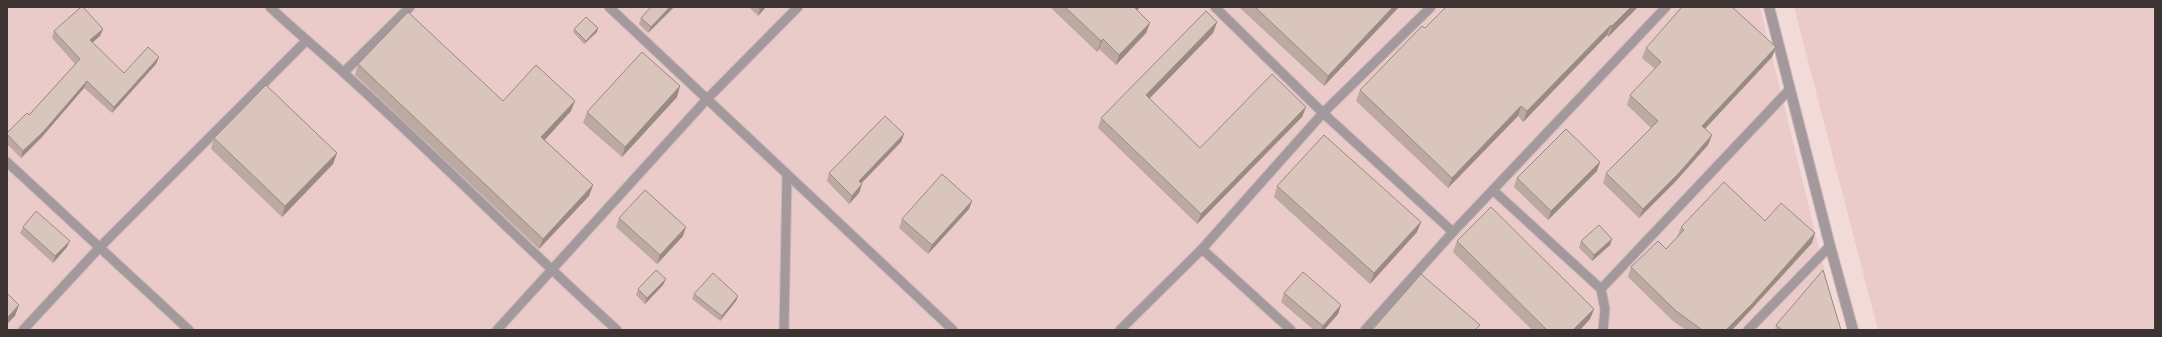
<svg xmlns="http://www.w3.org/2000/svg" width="2162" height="337" font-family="Poppins,sans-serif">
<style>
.built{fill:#ebcaca}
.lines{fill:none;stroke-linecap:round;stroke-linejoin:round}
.service-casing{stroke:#ceb9b8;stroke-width:11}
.minor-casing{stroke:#ceb9b8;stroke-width:12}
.service{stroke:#a3999d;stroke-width:9}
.minor{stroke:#a3999d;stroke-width:10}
.wall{fill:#bba9a2}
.shaded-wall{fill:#998a84}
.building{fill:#dac5bc;stroke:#998a84}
</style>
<rect width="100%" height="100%" fill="#f2dad9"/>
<g class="built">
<polygon points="7,7 1760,7 1839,330 7,330"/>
<polygon points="1794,7 2155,7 2155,330 1878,330"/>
</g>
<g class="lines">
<defs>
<g id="service">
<path d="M270,7c24,23 50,44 74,66 93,84 180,173 273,257"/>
<polyline points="609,7 953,330"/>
<polyline points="1215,7 1323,113 1453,232"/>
<polyline points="344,72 410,7"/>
<polyline points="7,162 189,330"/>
<polyline points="1493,190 1601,289 1605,309 1603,330"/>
<polyline points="1202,249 1291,330"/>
<polyline points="1601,289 1790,89"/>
<polyline points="23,330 100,247 306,41"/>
<polyline points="497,330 707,99 798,7"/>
<polyline points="784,330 787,175"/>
<polyline points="1120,330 1202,249 1323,113 1431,7"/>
<polyline points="1365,330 1453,232 1666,7"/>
<polyline points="1748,330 1830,246"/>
</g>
<polyline id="minor" points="1769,7 1830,246 1853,330"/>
</defs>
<use href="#service" class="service-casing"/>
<use href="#minor" class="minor-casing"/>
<use href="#service" class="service"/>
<use href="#minor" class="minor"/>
</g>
<g class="wall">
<polygon points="674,7 648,33 639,24 641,18"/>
<polygon points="749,7 766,7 758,16"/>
<polygon points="1050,7 1140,7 1137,10 1150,23 1146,33 1116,65 1099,49 1097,52"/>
<polygon points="1239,7 1399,7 1324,86"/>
<polygon points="1446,7 1638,7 1608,37 1607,35 1523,122 1518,116 1448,188 1356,101 1360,90 1425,28"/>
<polygon points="1217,22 1213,33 1149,99 1200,148 1306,107 1302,117 1197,224 1098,128 1101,118"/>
<polygon points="103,29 100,36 92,43 124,73 159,57 156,64 112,113 84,88 41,138 21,158 7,144 7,133 29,115 75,64 52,38 54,31"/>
<polygon points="574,29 597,32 584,44 573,32"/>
<polygon points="1776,47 1772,57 1705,129 1712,135 1708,145 1675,182 1639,218 1603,183 1606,173 1651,128 1627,105 1630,95 1655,69 1642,58 1646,48"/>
<polygon points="358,64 503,101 571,111 545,140 593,185 589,196 539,249 355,75"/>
<polygon points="680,86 677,97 622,157 583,123 587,112"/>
<polygon points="904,134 901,142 861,183 862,184 859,193 849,204 827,181 829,173"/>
<polygon points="214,138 337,153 333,164 282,217 211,149"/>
<polygon points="1597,171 1548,220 1514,187 1517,178"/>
<polygon points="1277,186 1421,222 1417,232 1370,284 1274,197"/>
<polygon points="972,201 969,209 928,254 899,228 902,219"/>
<polygon points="619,218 683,236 657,264 616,227"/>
<polygon points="1765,221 1812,243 1747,314 1732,330 1686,330 1673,321 1628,277 1631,267 1666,249 1678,237 1677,237 1681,227"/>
<polygon points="23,227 67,247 53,263 20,233"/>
<polygon points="1612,239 1610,245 1592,261 1579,248 1581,241"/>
<polygon points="1457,241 1594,309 1590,319 1580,330 1532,330 1453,252"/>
<polygon points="663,285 645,304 636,295 638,289"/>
<polygon points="1284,293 1341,305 1338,314 1324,330 1314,330 1281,302"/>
<polygon points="694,294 738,296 736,301 720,321 692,299"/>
<polygon points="1776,325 1841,330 1775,330"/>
</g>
<g class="shaded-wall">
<polygon points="670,7 674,7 648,33 651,27"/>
<polygon points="763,7 766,7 758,16 760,9"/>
<polygon points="1134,7 1140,7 1130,18"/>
<polygon points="1393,7 1399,7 1324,86 1328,76"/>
<polygon points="1631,7 1638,7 1608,37 1612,26"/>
<polygon points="1217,22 1213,33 1142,106 1146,95"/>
<polygon points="1150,23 1146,33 1116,65 1119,55"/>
<polygon points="1611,25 1607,35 1523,122 1527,111"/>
<polygon points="598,28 597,32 584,44 586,41"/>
<polygon points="103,29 100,36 87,47 90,40"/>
<polygon points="1103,39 1099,49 1097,52 1101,41"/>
<polygon points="1776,47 1772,57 1698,136 1702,126"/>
<polygon points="159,57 156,64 112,113 114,107"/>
<polygon points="87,81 84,88 41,138 21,158 23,151"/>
<polygon points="680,86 677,97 622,157 625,147"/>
<polygon points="575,101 571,111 538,147 541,137"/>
<polygon points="1521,106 1518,116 1448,188 1452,178"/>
<polygon points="1306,107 1302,117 1197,224 1201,214"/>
<polygon points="904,134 901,142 856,189 859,181"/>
<polygon points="1712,135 1708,145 1675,182 1639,218 1643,209"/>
<polygon points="337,153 333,164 282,217 285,206"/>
<polygon points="1600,162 1597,171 1548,220 1551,211"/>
<polygon points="862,184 859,193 849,204 852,196"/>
<polygon points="593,185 589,196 539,249 543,239"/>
<polygon points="972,201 969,209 928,254 932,245"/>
<polygon points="1421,222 1417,232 1370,284 1374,273"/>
<polygon points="686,227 683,236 657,264 660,255"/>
<polygon points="1815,233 1812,243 1747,314 1732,330 1726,330"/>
<polygon points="1612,239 1610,245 1592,261 1594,255"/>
<polygon points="70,241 67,247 53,263 55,256"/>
<polygon points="666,279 663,285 645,304 647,298"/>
<polygon points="738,296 736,301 720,321 722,316"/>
<polygon points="19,305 15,316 7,324 7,318"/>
<polygon points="1341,305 1338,314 1324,330 1321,330 1323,326"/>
<polygon points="1594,309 1590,319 1580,330 1573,330"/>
</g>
<g class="building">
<polygon points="81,7 83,7 103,29 90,40 124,73 148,47 159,57 114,107 87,81 44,131 23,151 7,134 7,133 27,113 29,115 80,59 54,31"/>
<polygon points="651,7 670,7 651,27 641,18"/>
<polygon points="758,7 763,7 760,9"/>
<polygon points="1065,7 1134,7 1150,23 1119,55 1103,39 1101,41"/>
<polygon points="1255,7 1393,7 1328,76"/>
<polygon points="1446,7 1631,7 1612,26 1611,25 1527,111 1521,106 1452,178 1360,90 1422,26 1425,28"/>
<polygon points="1682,7 1732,7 1776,47 1702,126 1712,135 1679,173 1643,209 1606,173 1658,121 1630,95 1661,62 1646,48"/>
<polygon points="1206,11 1217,22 1146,95 1200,148 1272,74 1306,107 1201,214 1101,118"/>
<polygon points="408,12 503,101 536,65 575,101 541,137 593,185 543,239 358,64"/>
<polygon points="586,17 598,28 586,41 574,29"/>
<polygon points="642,52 680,86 625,147 587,112"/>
<polygon points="266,85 337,153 285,206 214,138"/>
<polygon points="885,116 904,134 859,181 862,184 852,196 829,173"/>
<polygon points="1566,129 1600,162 1551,211 1517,178"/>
<polygon points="1324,135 1421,222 1374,273 1277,186"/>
<polygon points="942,174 972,201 932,245 902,219"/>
<polygon points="1724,182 1765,221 1781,203 1815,233 1751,305 1726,330 1702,330 1676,311 1631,267 1658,241 1666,249 1684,230 1681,227"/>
<polygon points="645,190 686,227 660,255 619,218"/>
<polygon points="1491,207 1594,309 1573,330 1547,330 1457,241"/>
<polygon points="36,211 70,241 55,256 23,227"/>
<polygon points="1599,225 1612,239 1594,255 1581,241"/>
<polygon points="656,270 666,279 647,298 638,289"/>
<polygon points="1823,270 1841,330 1782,330 1776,325"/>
<polygon points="1303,272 1341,305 1323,326 1284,293"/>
<polygon points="713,273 738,296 722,316 694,294"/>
<polygon points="1421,274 1480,325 1475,330 1372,330"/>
<polygon points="7,293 19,305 7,318"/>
</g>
<rect width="2162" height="337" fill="none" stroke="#3c3332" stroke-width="16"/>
</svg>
